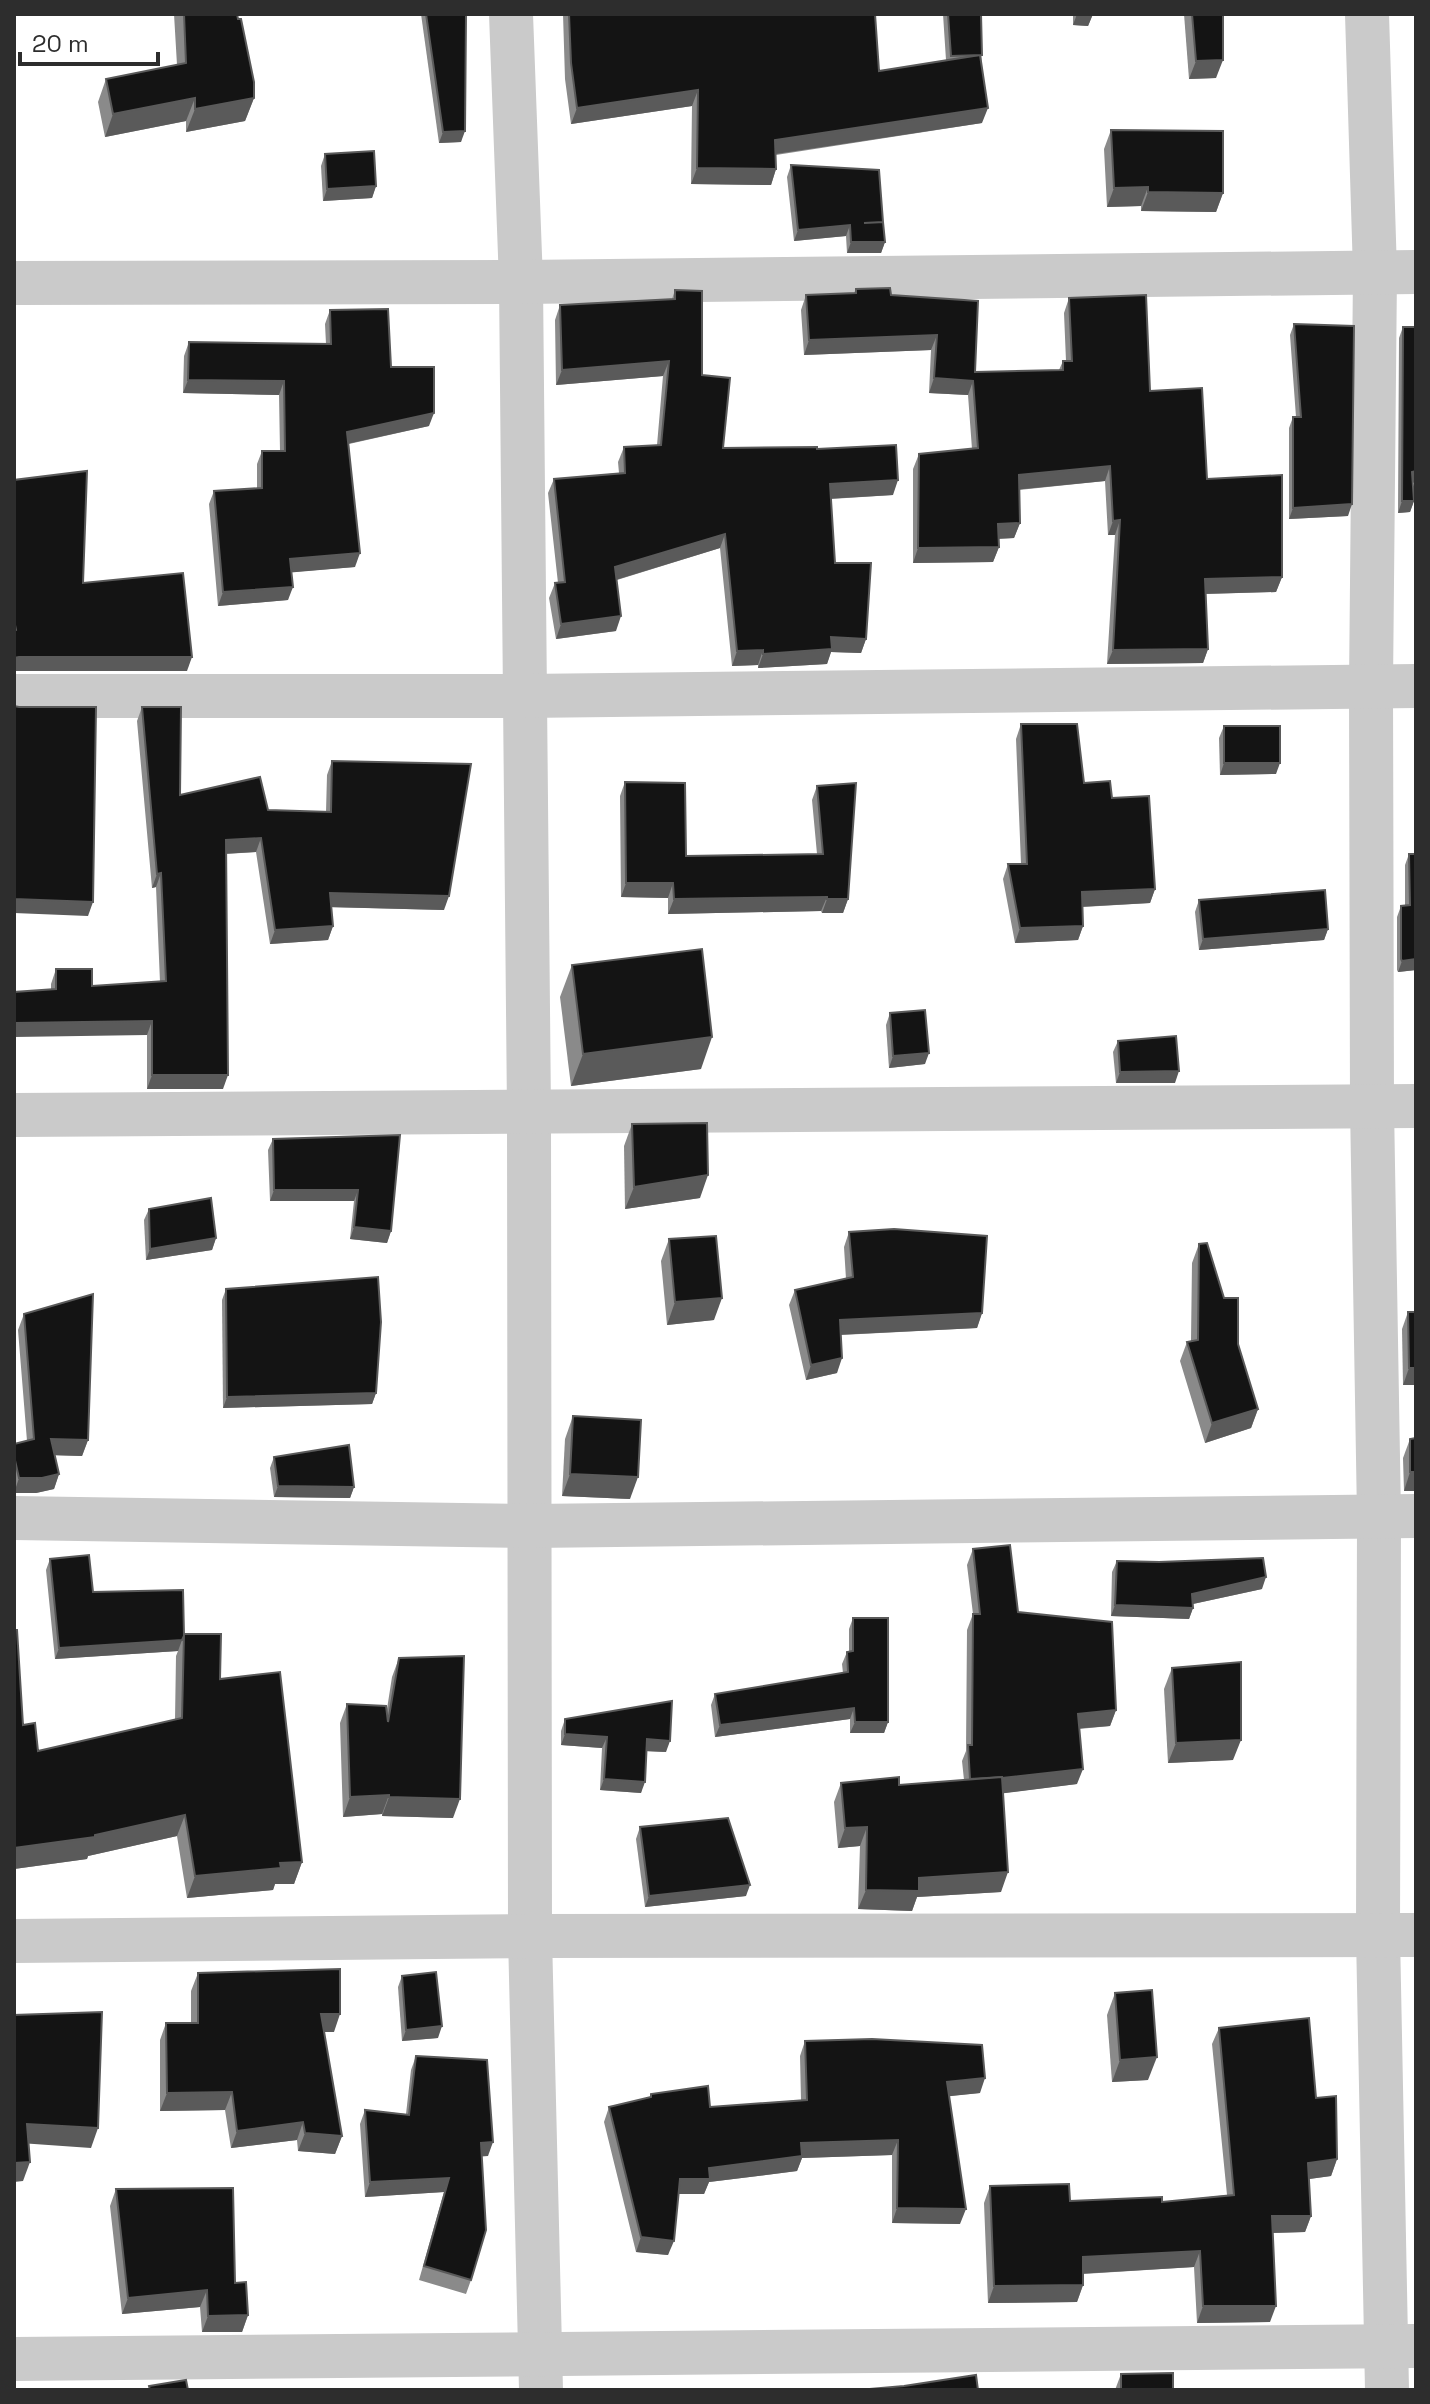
<svg xmlns="http://www.w3.org/2000/svg" width="1430" height="2404" font-family="'Space Grotesk',sans-serif">
<style>
.lines{fill:none;stroke-linecap:round;stroke-linejoin:round}
.minor{stroke:#cacaca;stroke-width:44}
.wall{fill:#8a8a8a}
.shaded-wall{fill:#5a5a5a}
.building{fill:#141414;stroke:#5a5a5a;stroke-width:2}
</style>
<rect width="100%" height="100%" fill="#fff"/>
<g class="lines">
<g class="minor">
<polyline points="511,14 521,282 529,1113 530,1936 541,2390"/>
<polyline points="1367,14 1375,272 1371,686 1372,1106 1379,1516 1378,1935 1387,2390"/>
<polyline points="14,283 521,282 1416,272"/>
<polyline points="14,696 524,696 1416,686"/>
<polyline points="14,1115 1416,1106"/>
<polyline points="14,1518 531,1526 1416,1516"/>
<polyline points="14,1941 530,1936 1416,1935"/>
<polyline points="14,2359 1416,2346"/>
</g>
</g>
<g class="wall">
<polygon points="174,14 237,14 254,98 245,121 186,132 186,121 105,137 98,102 106,79 177,65"/>
<polygon points="421,14 466,14 461,142 439,143"/>
<polygon points="563,14 875,14 879,71 946,60 943,14 981,14 982,123 776,155 776,169 771,185 691,184 692,106 571,124 565,79"/>
<polygon points="1073,14 1093,14 1088,26 1073,25"/>
<polygon points="1184,14 1223,14 1216,78 1189,79"/>
<polygon points="1111,130 1223,193 1216,212 1141,211 1141,206 1107,207 1104,149"/>
<polygon points="325,154 376,186 372,198 323,201 321,166"/>
<polygon points="791,165 885,242 881,253 847,253 846,236 794,241 787,177"/>
<polygon points="856,289 891,295 975,372 1059,370 1063,361 1066,361 1064,313 1069,298 1150,391 1207,479 1282,577 1276,592 1206,594 1208,649 1203,663 1107,664 1115,535 1108,535 1105,481 1019,490 1020,523 1014,538 998,539 999,547 993,562 913,563 913,469 919,454 972,449 968,395 929,393 931,350 804,355 801,310 806,295 854,293"/>
<polygon points="675,290 723,448 817,449 893,495 831,499 835,563 866,639 861,653 831,652 827,664 758,668 758,665 732,666 720,548 617,580 616,631 556,639 549,598 555,583 558,583 548,493 554,479 619,473 618,462 624,447 657,445 663,376 556,385 555,320 560,305 672,299"/>
<polygon points="330,310 391,367 429,426 349,444 355,567 292,572 288,600 218,606 209,504 214,491 257,488 257,464 262,451 280,451 279,395 183,393 184,356 189,342 326,344 325,324"/>
<polygon points="1294,324 1348,516 1289,519 1289,428 1293,417 1296,417 1290,335"/>
<polygon points="1403,327 1416,327 1416,482 1413,483 1414,501 1410,512 1398,513 1399,338"/>
<polygon points="142,707 180,795 268,810 326,812 327,775 332,761 444,910 331,907 333,926 328,940 270,944 256,852 226,854 223,1089 147,1089 147,1035 51,989 51,984 56,969 92,986 160,982 156,887 152,888 137,721"/>
<polygon points="1021,724 1084,783 1112,798 1155,889 1150,903 1083,907 1083,926 1078,940 1015,943 1003,879 1008,864 1021,864 1016,739"/>
<polygon points="1224,726 1276,774 1220,775 1219,738"/>
<polygon points="625,782 686,856 817,854 812,800 817,786 848,899 843,913 822,913 821,911 668,914 668,898 621,897 620,796"/>
<polygon points="1409,854 1416,854 1416,970 1398,972 1397,970 1397,917 1401,906 1405,905 1405,865"/>
<polygon points="1199,900 1328,929 1324,940 1199,950 1195,912"/>
<polygon points="572,965 701,1069 571,1086 560,997"/>
<polygon points="890,1013 925,1064 889,1068 886,1025"/>
<polygon points="1118,1041 1175,1083 1116,1083 1113,1052"/>
<polygon points="632,1124 700,1198 625,1209 624,1146"/>
<polygon points="400,1135 391,1231 387,1243 350,1239 354,1201 270,1201 268,1150 273,1139"/>
<polygon points="149,1209 216,1238 212,1250 146,1260 144,1220"/>
<polygon points="849,1232 982,1313 977,1328 841,1335 837,1373 806,1380 789,1305 795,1290 846,1279 844,1247"/>
<polygon points="669,1239 714,1320 667,1325 661,1261"/>
<polygon points="1199,1244 1258,1409 1251,1428 1205,1443 1180,1361 1187,1342 1191,1341 1192,1263"/>
<polygon points="226,1289 376,1393 372,1404 223,1408 222,1300"/>
<polygon points="1408,1312 1416,1312 1416,1385 1403,1385 1402,1329"/>
<polygon points="24,1314 88,1440 82,1456 55,1455 59,1474 54,1489 36,1493 14,1493 14,1444 27,1441 18,1330"/>
<polygon points="573,1416 630,1499 562,1496 565,1439"/>
<polygon points="1410,1439 1416,1491 1404,1491 1403,1458"/>
<polygon points="274,1457 354,1487 350,1498 274,1497 270,1468"/>
<polygon points="973,1549 1018,1612 1116,1710 1110,1726 1079,1729 1077,1784 1003,1793 1001,1892 917,1897 912,1911 858,1909 860,1846 838,1848 834,1802 841,1783 899,1785 964,1780 962,1761 966,1751 967,1630 973,1614 967,1565"/>
<polygon points="50,1559 93,1592 184,1636 220,1679 302,1862 294,1884 275,1884 273,1890 187,1898 177,1836 88,1856 87,1859 14,1869 14,1630 23,1725 38,1751 175,1720 176,1656 178,1651 55,1659 46,1570"/>
<polygon points="1117,1561 1262,1589 1193,1604 1193,1608 1189,1619 1111,1616 1112,1572"/>
<polygon points="853,1618 888,1722 884,1733 850,1733 850,1719 715,1737 711,1705 715,1694 843,1673 842,1664 847,1652 849,1652 849,1629"/>
<polygon points="399,1658 453,1818 382,1816 382,1814 343,1817 340,1723 347,1704 387,1709 392,1677"/>
<polygon points="1172,1668 1233,1760 1168,1763 1164,1689"/>
<polygon points="565,1719 666,1752 647,1751 641,1793 600,1790 602,1748 561,1745 561,1731"/>
<polygon points="640,1827 746,1896 645,1907 636,1839"/>
<polygon points="198,1973 334,2032 324,2032 342,2136 335,2154 298,2151 297,2140 231,2148 225,2110 160,2111 160,2040 166,2023 191,2023 191,1991"/>
<polygon points="402,1976 438,2038 402,2041 398,1987"/>
<polygon points="1115,1993 1148,2080 1112,2082 1107,2015"/>
<polygon points="1219,2028 1337,2159 1331,2176 1309,2179 1311,2216 1305,2232 1273,2233 1270,2322 1197,2323 1194,2267 1083,2274 1083,2285 1077,2302 988,2303 984,2203 990,2186 1070,2201 1162,2202 1227,2195 1212,2044"/>
<polygon points="805,2041 980,2093 949,2096 960,2224 892,2223 892,2155 802,2158 797,2171 709,2182 704,2194 678,2194 668,2255 636,2252 604,2122 609,2107 650,2097 651,2094 710,2107 801,2100 800,2056"/>
<polygon points="416,2056 488,2156 481,2156 471,2280 466,2294 419,2280 444,2192 365,2197 360,2124 365,2110 406,2114 411,2070"/>
<polygon points="116,2189 235,2283 248,2315 242,2332 202,2332 200,2307 122,2314 110,2206"/>
<polygon points="1121,2374 1173,2390 1115,2390"/>
</g>
<g class="shaded-wall">
<polygon points="1077,14 1093,14 1088,26 1073,25"/>
<polygon points="1223,60 1216,78 1189,79 1196,61"/>
<polygon points="698,90 692,106 571,124 577,108"/>
<polygon points="195,98 186,121 105,137 113,114"/>
<polygon points="254,98 245,121 186,132 195,109"/>
<polygon points="988,108 982,123 769,155 775,140"/>
<polygon points="465,131 461,142 439,143 443,132"/>
<polygon points="697,168 776,169 771,185 691,184"/>
<polygon points="376,186 372,198 323,201 327,189"/>
<polygon points="1148,187 1141,206 1107,207 1114,188"/>
<polygon points="1148,192 1223,193 1216,212 1141,211"/>
<polygon points="850,225 846,236 794,241 798,230"/>
<polygon points="851,242 885,242 881,253 847,253"/>
<polygon points="937,335 931,350 804,355 809,340"/>
<polygon points="669,361 663,376 556,385 562,370"/>
<polygon points="934,378 973,381 968,395 929,393"/>
<polygon points="188,380 284,381 279,395 183,393"/>
<polygon points="434,413 429,426 342,445 347,432"/>
<polygon points="1110,466 1105,481 1014,490 1019,475"/>
<polygon points="1416,471 1416,482 1408,483 1412,472"/>
<polygon points="898,480 893,495 825,499 830,484"/>
<polygon points="1402,501 1414,501 1410,512 1398,513"/>
<polygon points="1352,504 1348,516 1289,519 1293,508"/>
<polygon points="1120,520 1115,535 1108,535 1113,521"/>
<polygon points="1020,523 1014,538 992,539 998,524"/>
<polygon points="725,534 720,548 609,582 615,567"/>
<polygon points="999,547 993,562 913,563 918,548"/>
<polygon points="360,553 355,567 285,573 290,559"/>
<polygon points="1282,577 1276,592 1200,594 1205,579"/>
<polygon points="293,587 288,600 218,606 223,592"/>
<polygon points="621,616 616,631 556,639 561,624"/>
<polygon points="831,637 866,639 861,653 831,652 827,664 758,668 763,654"/>
<polygon points="1208,649 1203,663 1107,664 1113,650"/>
<polygon points="763,650 758,665 732,666 737,651"/>
<polygon points="19,657 192,657 187,671 14,671 14,658"/>
<polygon points="1224,763 1280,763 1276,774 1220,775"/>
<polygon points="261,838 256,852 220,854 226,840"/>
<polygon points="161,873 156,887 152,888 157,874"/>
<polygon points="626,883 673,883 668,898 621,897"/>
<polygon points="1155,889 1150,903 1077,907 1082,892"/>
<polygon points="330,893 449,896 444,910 325,907"/>
<polygon points="827,897 821,911 668,914 674,899"/>
<polygon points="14,899 93,902 88,916 14,913"/>
<polygon points="827,899 848,899 843,913 822,913"/>
<polygon points="333,926 328,940 270,944 275,930"/>
<polygon points="1083,926 1078,940 1015,943 1020,928"/>
<polygon points="1328,929 1324,940 1199,950 1203,939"/>
<polygon points="1416,959 1416,970 1398,972 1402,961"/>
<polygon points="152,1021 147,1035 14,1037 14,1023"/>
<polygon points="712,1037 701,1069 571,1086 583,1054"/>
<polygon points="929,1053 925,1064 889,1068 893,1056"/>
<polygon points="1179,1071 1175,1083 1116,1083 1120,1072"/>
<polygon points="152,1075 228,1075 223,1089 147,1089"/>
<polygon points="708,1175 700,1198 625,1209 634,1187"/>
<polygon points="274,1190 358,1190 354,1201 270,1201"/>
<polygon points="354,1227 391,1231 387,1243 350,1239"/>
<polygon points="216,1238 212,1250 146,1260 150,1249"/>
<polygon points="722,1298 714,1320 667,1325 675,1302"/>
<polygon points="982,1313 977,1328 835,1335 840,1320"/>
<polygon points="842,1358 837,1373 806,1380 811,1365"/>
<polygon points="1409,1368 1416,1368 1416,1385 1403,1385"/>
<polygon points="376,1393 372,1404 223,1408 227,1397"/>
<polygon points="1258,1409 1251,1428 1205,1443 1212,1423"/>
<polygon points="51,1439 88,1440 82,1456 45,1455"/>
<polygon points="1410,1472 1416,1472 1416,1491 1404,1491"/>
<polygon points="59,1474 54,1489 36,1493 14,1493 19,1478"/>
<polygon points="570,1474 638,1477 630,1499 562,1496"/>
<polygon points="278,1486 354,1487 350,1498 274,1497"/>
<polygon points="1266,1577 1262,1589 1188,1605 1192,1594"/>
<polygon points="1115,1605 1193,1608 1189,1619 1111,1616"/>
<polygon points="182,1640 178,1651 55,1659 59,1648"/>
<polygon points="854,1708 850,1719 715,1737 720,1725"/>
<polygon points="1116,1710 1110,1726 1072,1729 1078,1714"/>
<polygon points="855,1722 888,1722 884,1733 850,1733"/>
<polygon points="565,1734 607,1737 602,1748 561,1745"/>
<polygon points="647,1739 670,1741 666,1752 643,1751"/>
<polygon points="1241,1740 1233,1760 1168,1763 1176,1743"/>
<polygon points="1083,1769 1077,1784 965,1798 970,1782"/>
<polygon points="604,1779 645,1782 641,1793 600,1790"/>
<polygon points="389,1795 382,1814 343,1817 350,1797"/>
<polygon points="389,1797 460,1799 453,1818 382,1816"/>
<polygon points="185,1815 177,1836 88,1856 87,1859 14,1869 14,1848 95,1835"/>
<polygon points="867,1827 860,1846 838,1848 845,1828"/>
<polygon points="302,1862 294,1884 275,1884 273,1890 187,1898 195,1876 280,1863"/>
<polygon points="1008,1872 1001,1892 917,1897 912,1911 858,1909 866,1890 919,1878"/>
<polygon points="750,1885 746,1896 645,1907 649,1896"/>
<polygon points="321,2014 340,2014 334,2032 315,2032"/>
<polygon points="442,2026 438,2038 402,2041 406,2030"/>
<polygon points="1157,2057 1148,2080 1112,2082 1120,2060"/>
<polygon points="985,2078 980,2093 942,2097 947,2082"/>
<polygon points="232,2092 225,2110 160,2111 167,2093"/>
<polygon points="303,2122 297,2140 231,2148 237,2131"/>
<polygon points="27,2124 98,2128 91,2148 20,2143"/>
<polygon points="305,2133 342,2136 335,2154 298,2151"/>
<polygon points="898,2140 892,2155 802,2158 797,2171 709,2182 704,2194 674,2194 680,2179 709,2168 801,2143"/>
<polygon points="493,2142 488,2156 475,2157 481,2143"/>
<polygon points="1337,2159 1331,2176 1302,2180 1308,2163"/>
<polygon points="30,2162 23,2181 14,2182 14,2163"/>
<polygon points="449,2178 444,2192 365,2197 370,2182"/>
<polygon points="897,2208 966,2209 960,2224 892,2223"/>
<polygon points="1272,2216 1311,2216 1305,2232 1266,2233"/>
<polygon points="641,2237 674,2241 668,2255 636,2252"/>
<polygon points="1200,2251 1194,2267 1077,2274 1083,2257"/>
<polygon points="1083,2285 1077,2302 988,2303 994,2286"/>
<polygon points="207,2290 200,2307 122,2314 128,2298"/>
<polygon points="1203,2306 1276,2306 1270,2322 1197,2323"/>
<polygon points="248,2315 242,2332 202,2332 208,2316"/>
</g>
<g class="building">
<polygon points="184,14 237,14 238,19 241,19 254,82 254,98 195,109 195,98 113,114 106,79 186,63"/>
<polygon points="426,14 466,14 465,131 443,132"/>
<polygon points="569,14 875,14 879,71 980,55 988,108 775,140 776,169 697,168 698,90 577,108 571,63"/>
<polygon points="948,14 981,14 982,55 951,56"/>
<polygon points="1192,14 1223,14 1223,60 1196,61"/>
<polygon points="1111,130 1223,131 1223,193 1148,192 1148,187 1114,188"/>
<polygon points="374,151 376,186 327,189 325,154"/>
<polygon points="791,165 879,170 883,222 864,223 883,222 885,242 851,242 850,225 798,230"/>
<polygon points="890,288 891,295 978,301 975,372 1063,370 1063,361 1072,361 1069,298 1146,295 1150,391 1202,388 1207,479 1282,475 1282,577 1205,579 1208,649 1113,650 1120,520 1113,521 1110,466 1019,475 1020,523 998,524 999,547 918,548 919,454 978,448 973,381 934,378 937,335 809,340 806,295 856,293 856,289"/>
<polygon points="675,290 702,291 702,375 730,378 723,448 817,447 817,449 896,445 898,480 830,484 835,563 871,563 866,639 831,637 832,649 763,654 763,650 737,651 725,534 615,567 621,616 561,624 555,583 565,582 554,479 625,473 624,447 661,445 669,361 562,370 560,305 675,299"/>
<polygon points="388,309 391,367 434,367 434,413 347,432 360,553 290,559 293,587 223,592 214,491 262,488 262,451 285,451 284,381 188,380 189,342 331,344 330,310"/>
<polygon points="1294,324 1354,326 1352,504 1293,508 1293,417 1301,417"/>
<polygon points="1403,327 1416,327 1416,471 1412,472 1414,501 1402,501"/>
<polygon points="87,471 83,583 183,573 192,657 19,657 14,658 14,631 16,630 14,620 14,480"/>
<polygon points="14,706 19,707 96,707 93,902 14,899"/>
<polygon points="142,707 181,707 180,795 260,777 268,810 331,812 332,761 471,764 449,896 330,893 333,926 275,930 261,838 226,840 228,1075 152,1075 152,1021 14,1023 14,992 56,989 56,969 92,969 92,986 166,981 161,873 157,874"/>
<polygon points="1021,724 1077,724 1084,783 1110,781 1112,798 1149,796 1155,889 1082,892 1083,926 1020,928 1008,864 1027,864"/>
<rect x="1224" y="726" width="56" height="37"/>
<polygon points="625,782 685,783 686,856 823,854 817,786 856,783 848,899 827,899 827,897 674,899 673,883 626,883"/>
<polygon points="1409,854 1416,854 1416,959 1402,961 1401,959 1401,906 1410,905"/>
<polygon points="1325,890 1328,929 1203,939 1199,900"/>
<polygon points="702,949 712,1037 583,1054 572,965"/>
<polygon points="925,1010 929,1053 893,1056 890,1013"/>
<polygon points="1176,1036 1179,1071 1120,1072 1118,1041"/>
<polygon points="707,1123 708,1175 634,1187 632,1124"/>
<polygon points="400,1135 391,1231 354,1227 358,1190 274,1190 273,1139"/>
<polygon points="211,1198 216,1238 150,1249 149,1209"/>
<polygon points="894,1229 987,1236 982,1313 840,1320 842,1358 811,1365 795,1290 853,1277 849,1232"/>
<polygon points="716,1236 722,1298 675,1302 669,1239"/>
<polygon points="1207,1243 1224,1298 1238,1298 1238,1344 1258,1409 1212,1423 1187,1342 1198,1340 1199,1244"/>
<polygon points="378,1277 381,1322 376,1393 227,1397 226,1289"/>
<polygon points="93,1294 88,1440 51,1439 59,1474 42,1478 19,1478 14,1456 14,1444 34,1439 24,1314"/>
<polygon points="1408,1312 1416,1312 1416,1368 1409,1368"/>
<polygon points="573,1416 641,1420 638,1477 570,1474"/>
<polygon points="1416,1438 1416,1472 1410,1472 1410,1439"/>
<polygon points="349,1445 354,1487 278,1486 274,1457"/>
<polygon points="1010,1545 1018,1612 1112,1622 1116,1710 1078,1714 1083,1769 1002,1778 1002,1777 970,1779 968,1745 972,1745 973,1614 980,1614 973,1549"/>
<polygon points="89,1555 93,1592 183,1590 184,1636 182,1640 59,1648 50,1559"/>
<polygon points="1263,1558 1266,1577 1192,1594 1193,1608 1115,1605 1117,1561 1159,1562"/>
<polygon points="853,1618 888,1618 888,1722 855,1722 854,1708 720,1725 715,1694 848,1672 847,1652 853,1651"/>
<polygon points="14,1630 17,1630 23,1725 35,1723 38,1751 182,1718 184,1634 221,1634 220,1679 280,1672 302,1862 280,1863 281,1868 195,1876 185,1815 95,1835 95,1837 14,1848"/>
<polygon points="464,1656 460,1799 389,1797 389,1795 350,1797 347,1704 386,1706 388,1722 399,1658"/>
<polygon points="1241,1662 1241,1740 1176,1743 1172,1668"/>
<polygon points="672,1701 670,1741 647,1739 645,1782 604,1779 607,1737 565,1734 565,1719"/>
<polygon points="899,1777 899,1785 1002,1777 1008,1872 919,1878 919,1891 866,1890 867,1827 845,1828 841,1783"/>
<polygon points="728,1818 750,1885 649,1896 640,1827"/>
<polygon points="340,1969 340,2014 321,2014 342,2136 305,2133 303,2122 237,2131 232,2092 167,2093 166,2023 198,2023 198,1973"/>
<polygon points="436,1972 442,2026 406,2030 402,1976"/>
<polygon points="1152,1990 1157,2057 1120,2060 1115,1993"/>
<polygon points="102,2012 98,2128 27,2124 30,2162 14,2163 14,2015"/>
<polygon points="1309,2018 1316,2098 1336,2096 1337,2159 1308,2163 1311,2216 1272,2216 1276,2306 1203,2306 1200,2251 1083,2257 1083,2285 994,2286 990,2186 1069,2184 1070,2201 1162,2197 1162,2202 1234,2195 1219,2028"/>
<polygon points="872,2039 982,2045 985,2078 947,2082 966,2209 897,2208 898,2140 801,2143 802,2156 709,2168 710,2179 680,2179 674,2241 641,2237 609,2107 651,2097 651,2094 708,2086 710,2107 807,2100 805,2041"/>
<polygon points="416,2056 487,2060 493,2142 481,2143 486,2230 471,2280 424,2266 449,2178 370,2182 365,2110 409,2115"/>
<polygon points="233,2188 235,2283 246,2282 248,2315 208,2316 207,2290 128,2298 116,2189"/>
<polygon points="1173,2373 1173,2390 1121,2390 1121,2374"/>
<polygon points="976,2375 978,2390 858,2390 904,2386"/>
<polygon points="186,2380 188,2390 150,2390 149,2386"/>
</g>
<rect width="1430" height="2404" fill="none" stroke="#2d2d2d" stroke-width="32"/>
<path d="M20 52v12h138v-12" fill="none" stroke="#2d2d2d" stroke-width="4"/>
<text x="32" y="52" font-size="24" fill="#2d2d2d" stroke="#ffffff" stroke-width="6" paint-order="stroke">20 m</text>
</svg>
